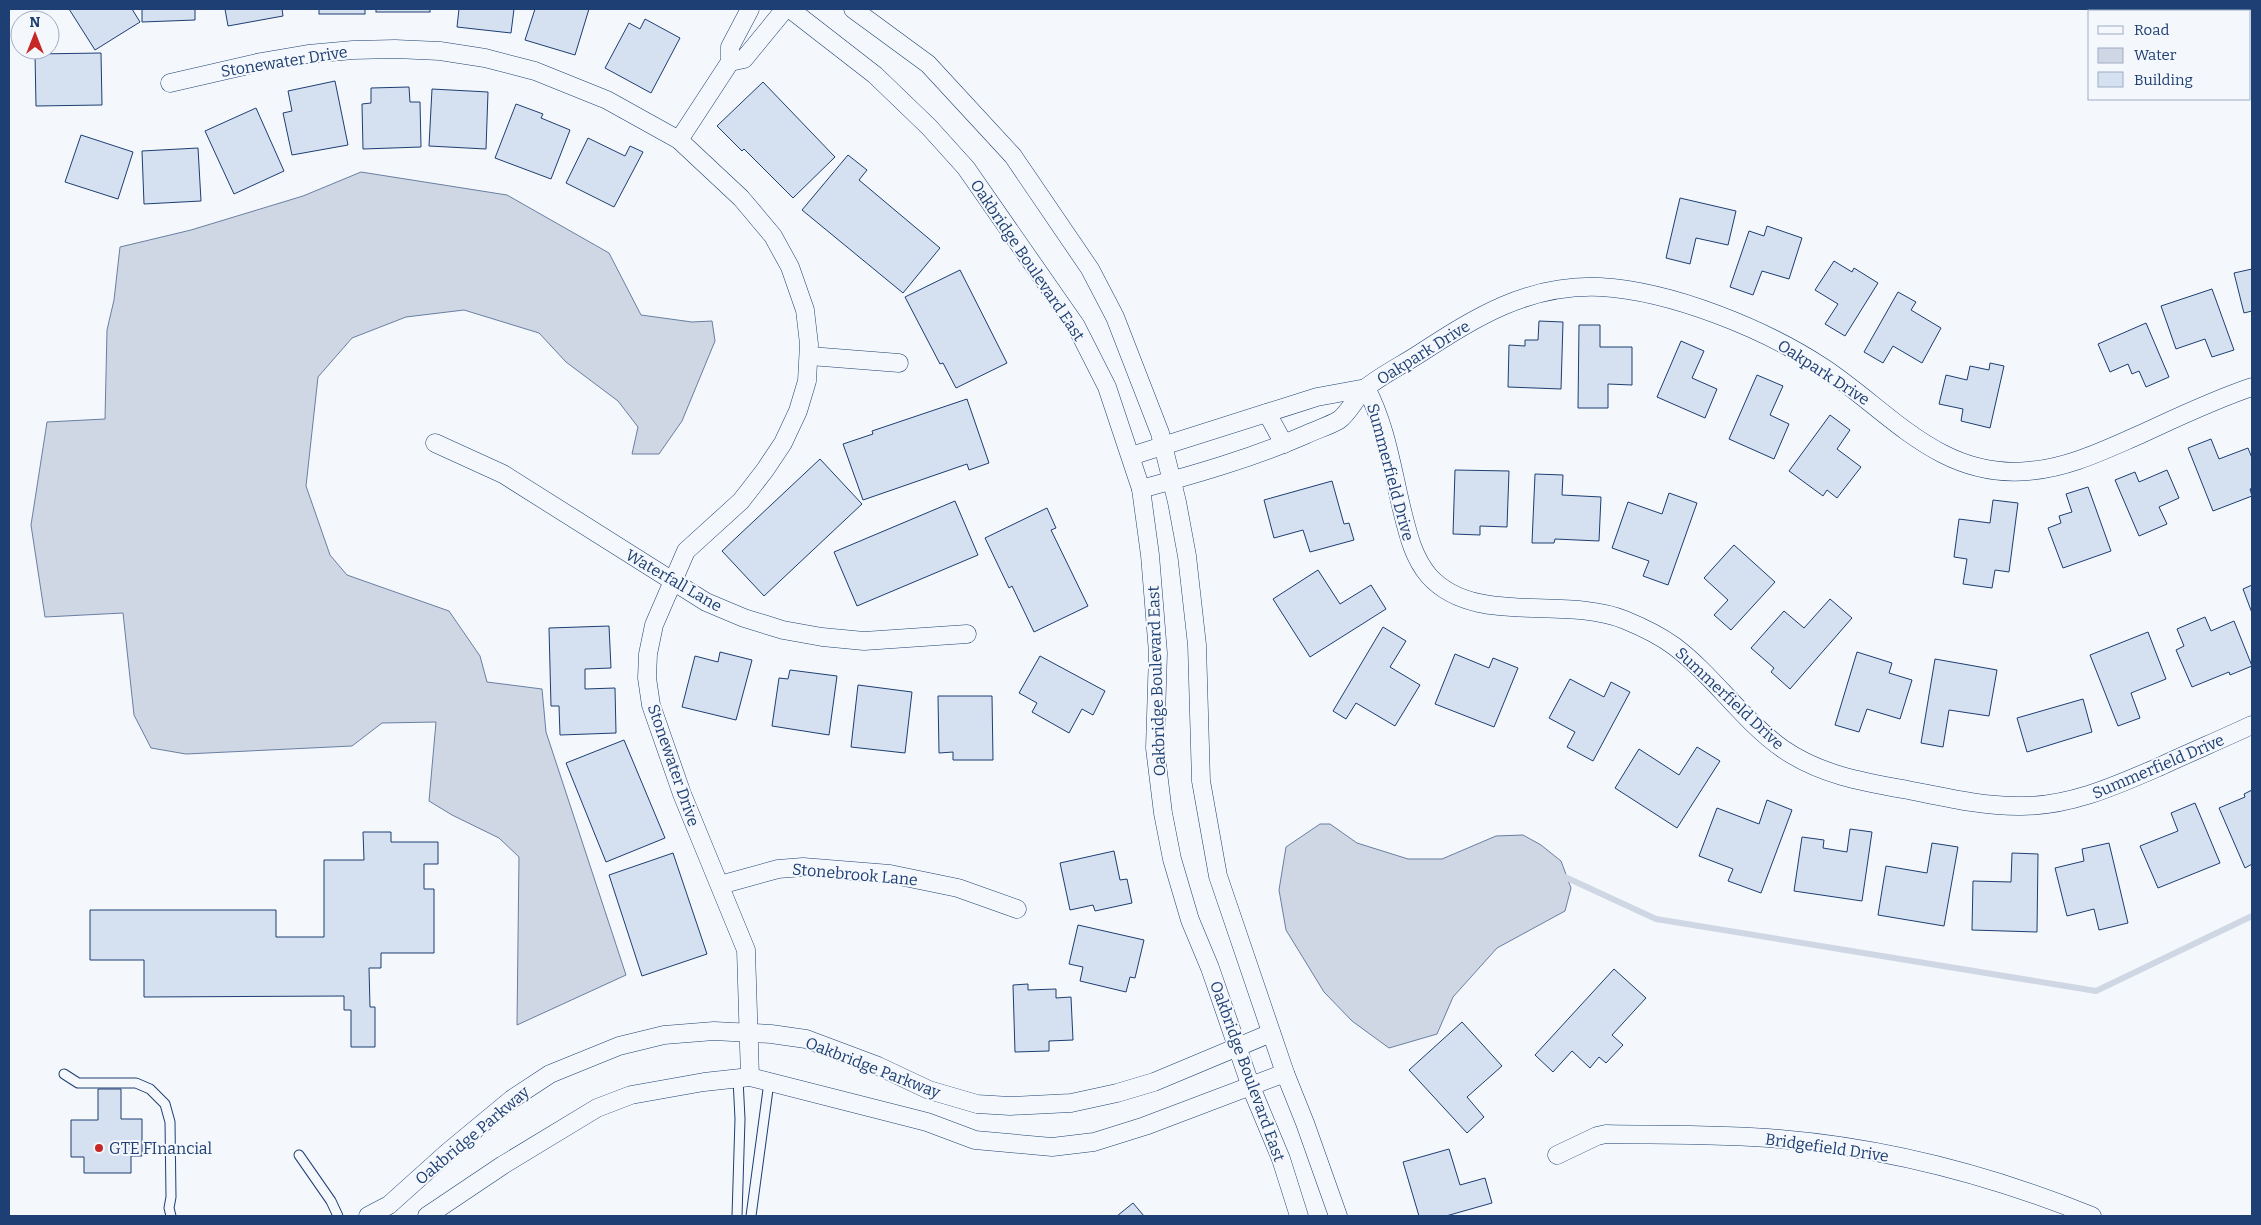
<svg xmlns="http://www.w3.org/2000/svg" width="2261" height="1225" font-family="Bitter,serif">
<style>
.water{fill:#cfd7e4;stroke:#687fa3}
.lines{fill:none;stroke-linecap:round;stroke-linejoin:round}
.stream{stroke:#cfd7e4;stroke-width:6}
.building{fill:#d5e0f0;stroke:#1d3f73}
.service-casing{stroke:#1d3f73;stroke-width:11}
.minor-casing{stroke:#1d3f73;stroke-width:19}
.service{stroke:#f4f7fb;stroke-width:9}
.minor{stroke:#f4f7fb;stroke-width:18}
.poi-dot{fill:#c62828;stroke:#f4f7fb;stroke-width:2}
.labels{text-anchor:middle;stroke-width:4;stroke-linejoin:round;paint-order:stroke}
.street-label{font-size:16px;fill:#1d3f73;stroke:#f4f7fb}
.poi-label{font-size:16px;fill:#1d3f73;stroke:#f4f7fb;text-anchor:start}
</style>
<rect width="100%" height="100%" fill="#f4f7fb"/>
<g class="water">
<polygon points="361,172 507,195 609,253 641,315 692,322 712,321 715,341 682,421 659,454 632,454 638,427 618,401 566,362 539,333 464,310 406,317 352,338 318,377 306,486 330,555 347,575 449,611 480,656 487,682 542,689 546,732 626,975 517,1025 519,857 499,838 452,815 429,801 436,722 382,723 352,746 186,754 151,748 134,715 123,613 45,617 31,525 47,422 105,419 107,330 114,300 120,247 191,230 303,196"/>
<polygon points="1320,824 1330,824 1357,843 1408,859 1442,859 1496,836 1523,835 1541,845 1561,861 1571,888 1565,911 1497,948 1453,997 1437,1034 1389,1048 1352,1021 1324,992 1286,930 1279,890 1286,847"/>
</g>
<g class="lines">
<polyline class="stream" points="1565,877 1656,919 2096,991 2252,916"/>
</g>
<g class="building">
<polygon points="69,9 132,9 140,22 95,50"/>
<polygon points="142,9 195,9 195,20 142,22"/>
<polygon points="225,9 282,9 283,16 228,26"/>
<rect x="319" y="9" width="46" height="5"/>
<rect x="376" y="9" width="54" height="3"/>
<polygon points="459,9 514,9 511,33 457,27"/>
<polygon points="535,9 589,9 575,55 525,40"/>
<polygon points="645,19 680,38 651,93 605,68 629,23 640,29"/>
<polygon points="101,53 102,105 36,106 35,54"/>
<polygon points="335,81 348,145 292,155 283,113 292,111 288,91"/>
<polygon points="763,82 835,157 793,198 744,149 742,151 717,126"/>
<polygon points="409,87 410,102 420,102 421,147 363,149 362,104 371,103 371,88"/>
<polygon points="432,89 488,92 486,149 429,146"/>
<polygon points="516,104 543,114 541,118 570,130 551,179 495,158"/>
<polygon points="256,108 284,171 234,194 205,131"/>
<polygon points="81,135 133,152 118,199 65,182"/>
<polygon points="588,138 625,156 630,146 643,152 614,207 566,183"/>
<polygon points="198,148 201,201 144,204 142,151"/>
<polygon points="848,155 867,170 859,180 940,248 903,293 802,210"/>
<polygon points="1680,198 1736,211 1728,245 1696,238 1690,264 1666,258"/>
<polygon points="1767,226 1802,238 1789,279 1762,271 1753,295 1730,287 1749,231 1764,236"/>
<polygon points="1834,261 1852,272 1854,268 1878,283 1845,336 1825,324 1838,304 1815,290"/>
<polygon points="2252,269 2252,311 2244,313 2234,273"/>
<polygon points="960,270 1007,363 956,388 943,363 940,364 905,297"/>
<polygon points="2212,289 2234,350 2212,357 2205,339 2176,349 2161,306"/>
<polygon points="1898,292 1916,302 1911,310 1941,328 1922,363 1893,346 1883,363 1864,352"/>
<polygon points="1539,321 1563,322 1561,389 1508,387 1509,345 1525,346 1525,340 1538,340"/>
<polygon points="2146,323 2169,377 2146,387 2139,371 2132,374 2128,364 2110,372 2098,344"/>
<polygon points="1579,325 1600,325 1600,347 1632,347 1632,385 1608,384 1608,408 1578,408"/>
<polygon points="1681,341 1704,351 1692,378 1717,389 1705,418 1657,397"/>
<polygon points="1990,363 2004,366 1990,428 1961,421 1963,409 1939,404 1946,375 1967,380 1970,366 1989,370"/>
<polygon points="1757,375 1783,386 1770,415 1789,424 1774,459 1729,439"/>
<polygon points="967,399 989,463 969,470 967,464 863,500 843,444 873,434 872,431"/>
<polygon points="1830,415 1850,430 1837,449 1861,467 1837,498 1827,490 1823,496 1789,471"/>
<polygon points="2211,439 2219,459 2248,448 2252,458 2252,488 2250,489 2252,496 2213,511 2188,448"/>
<polygon points="820,459 862,504 764,596 722,551"/>
<polygon points="1455,470 1509,471 1507,527 1480,526 1480,535 1453,534"/>
<polygon points="2167,470 2179,498 2159,507 2167,524 2139,536 2115,480 2135,472 2139,482"/>
<polygon points="1535,474 1563,475 1562,495 1601,497 1599,541 1555,539 1554,543 1532,543"/>
<polygon points="1332,481 1344,524 1349,523 1354,540 1310,552 1303,530 1274,538 1264,500"/>
<polygon points="2088,487 2111,551 2063,568 2048,528 2061,523 2059,516 2072,512 2066,494"/>
<polygon points="1669,493 1697,503 1668,585 1643,576 1649,561 1612,548 1628,502 1662,514"/>
<polygon points="1993,500 2018,503 2009,572 1995,570 1992,588 1963,584 1967,559 1954,557 1959,519 1990,523"/>
<polygon points="955,501 978,555 857,606 834,552"/>
<polygon points="1047,508 1056,528 1051,530 1088,606 1034,632 1012,586 1009,588 985,538"/>
<polygon points="1734,545 1775,582 1731,630 1714,615 1728,600 1704,578"/>
<polygon points="1318,570 1340,604 1371,585 1386,609 1310,657 1273,599"/>
<polygon points="2252,585 2252,613 2243,589"/>
<polygon points="1830,599 1852,618 1790,689 1771,672 1774,668 1751,648 1784,611 1804,628"/>
<polygon points="2205,617 2211,631 2234,621 2252,666 2230,675 2229,672 2192,687 2176,650 2184,646 2177,629"/>
<polygon points="609,626 611,668 585,669 585,689 615,688 616,733 560,735 559,706 551,706 549,628"/>
<polygon points="1383,627 1406,641 1390,667 1420,685 1395,726 1356,703 1346,719 1333,711"/>
<polygon points="2148,632 2166,679 2131,693 2140,718 2118,726 2090,655"/>
<polygon points="720,652 752,660 736,720 682,707 695,656 718,662"/>
<polygon points="1857,652 1892,663 1889,673 1912,680 1900,719 1867,709 1859,732 1835,725"/>
<polygon points="1455,654 1489,668 1493,658 1518,668 1494,727 1435,704"/>
<polygon points="1040,656 1105,691 1093,715 1082,709 1069,733 1032,712 1037,703 1019,693"/>
<polygon points="1935,659 1997,670 1989,716 1949,710 1943,747 1921,743"/>
<polygon points="790,670 837,676 829,735 772,726 779,678 788,679"/>
<polygon points="1570,679 1604,697 1611,682 1630,692 1593,761 1567,747 1575,732 1549,718"/>
<polygon points="858,685 912,692 905,753 851,747"/>
<polygon points="938,696 992,696 993,760 953,760 953,752 939,753"/>
<polygon points="2083,699 2092,732 2027,752 2017,718"/>
<polygon points="624,740 665,838 606,862 566,763"/>
<polygon points="1697,747 1720,761 1677,828 1615,788 1639,749 1679,775"/>
<polygon points="2252,790 2252,864 2245,868 2219,808 2245,797 2244,794"/>
<polygon points="1767,800 1792,810 1761,893 1728,881 1733,869 1699,856 1717,808 1759,824"/>
<polygon points="2195,803 2220,863 2158,888 2140,846 2178,831 2171,813"/>
<polygon points="1850,829 1872,832 1862,901 1794,891 1802,837 1824,840 1823,848 1847,852"/>
<polygon points="363,832 391,832 391,842 438,842 438,864 424,864 424,889 434,889 434,953 381,953 381,968 369,968 370,1007 375,1007 375,1047 351,1047 351,1010 344,1010 344,996 144,997 144,960 90,960 90,910 276,910 276,937 324,937 324,860 364,860"/>
<polygon points="1932,843 1958,847 1944,926 1878,915 1886,866 1927,873"/>
<polygon points="2109,843 2128,923 2099,930 2094,909 2067,916 2055,868 2084,861 2082,849"/>
<polygon points="1114,851 1120,880 1127,879 1132,903 1095,911 1093,905 1070,910 1060,863"/>
<polygon points="673,853 707,954 642,976 609,875"/>
<polygon points="2012,853 2038,854 2037,932 1972,930 1973,881 2011,882"/>
<polygon points="1078,925 1144,940 1135,978 1130,977 1126,992 1080,981 1083,967 1069,964"/>
<polygon points="1614,969 1646,998 1612,1035 1623,1045 1606,1063 1599,1057 1590,1068 1572,1051 1553,1072 1535,1055"/>
<polygon points="1028,984 1028,990 1056,989 1056,998 1071,997 1073,1040 1049,1041 1049,1051 1015,1052 1013,985"/>
<polygon points="1462,1022 1502,1066 1467,1097 1484,1117 1467,1133 1409,1070"/>
<polygon points="98,1089 121,1089 121,1119 142,1119 142,1156 131,1156 131,1173 84,1173 84,1157 71,1157 71,1120 98,1120"/>
<polygon points="1449,1149 1460,1185 1485,1178 1492,1203 1446,1216 1419,1216 1403,1162"/>
<polygon points="1133,1203 1144,1216 1117,1216"/>
</g>
<g class="lines">
<defs>
<g id="service">
<polyline points="64,1074 78,1083 136,1083 150,1089 165,1104 170,1122 171,1197 169,1208 171,1216"/>
<polyline points="299,1155 331,1201 338,1216"/>
<polyline points="737,1216 740,1119 738,1079"/>
<polyline points="751,1216 769,1082"/>
</g>
<g id="minor">
<polyline points="790,9 875,75 929,127 966,168 1076,326 1107,387 1141,489 1150,555 1158,653 1155,748 1163,813 1172,859 1190,920 1210,968 1251,1087 1281,1159 1299,1216"/>
<polyline points="853,9 928,64 1013,156 1090,269 1115,317 1160,433 1177,502 1187,556 1197,645 1201,781 1218,876 1285,1073 1305,1123 1338,1216"/>
<polyline points="730,62 744,59 785,9"/>
<polyline points="170,83 261,62 308,54 353,50 395,49 440,51 485,58 535,71 607,100 679,140 741,198 773,236 790,267 805,310 809,344 807,381 798,411 783,443 765,470 741,501 686,551 654,625 648,654 647,678 651,705 682,794 746,950 750,1077"/>
<polyline points="679,140 730,62 730,47 750,9"/>
<polyline points="810,356 899,363"/>
<path d="M1366,388c20,37 26,81 36,122 6,24 11,47 27,66 46,51 135,19 196,44 17,7 34,15 49,26 40,30 68,74 109,103 38,26 80,33 125,41 36,7 73,16 110,16 51,1 97,-20 143,-40 30,-14 61,-27 91,-41"/>
<polyline points="1267,413 1284,444"/>
<polyline points="435,443 503,474 706,602 744,618 783,630 822,637 864,641 967,634"/>
<polyline points="1131,456 1317,397 1366,388"/>
<path d="M1141,489c55,-15 111,-31 164,-54 10,-5 24,-9 34,-15 11,-8 17,-24 28,-33 15,-12 35,-22 52,-33 57,-37 109,-70 181,-67 72,4 165,42 224,81 66,44 116,111 204,103 40,-3 74,-20 111,-36 37,-17 74,-35 113,-48"/>
<polyline points="720,885 778,869 803,867 890,874 958,888 1017,909"/>
<path d="M1557,1155l40,-19 9,-2c58,1 117,0 174,5 107,9 213,37 312,77"/>
<polyline points="368,1216 389,1205 448,1152 512,1099 550,1074 619,1046 664,1035 714,1031 771,1034 806,1039 878,1066 929,1090 977,1104 1010,1106 1071,1103 1117,1093 1154,1082 1271,1033"/>
<polyline points="427,1216 503,1165 597,1108 631,1095 704,1082 750,1077 927,1122 975,1140 1052,1147 1094,1142 1145,1126 1285,1073"/>
</g>
</defs>
<use href="#service" class="service-casing"/>
<use href="#minor" class="minor-casing"/>
<use href="#service" class="service"/>
<use href="#minor" class="minor"/>
</g>
<circle class="poi-dot" cx="99" cy="1148" r="5"/>
<g class="labels">
<g class="street-label">
<text transform="translate(284 61) rotate(-9)" y="6">Stonewater Drive</text>
<text transform="translate(1028 260) rotate(56)" y="6">Oakbridge Boulevard East</text>
<text transform="translate(1423 352) rotate(-32)" y="6">Oakpark Drive</text>
<text transform="translate(1824 372) rotate(33)" y="6">Oakpark Drive</text>
<text transform="translate(1391 472) rotate(75)" y="6">Summerfield Drive</text>
<text transform="translate(674 580) rotate(30)" y="6">Waterfall Lane</text>
<text transform="translate(1156 681) rotate(-92)" y="6">Oakbridge Boulevard East</text>
<text transform="translate(1730 698) rotate(43)" y="6">Summerfield Drive</text>
<text transform="translate(674 765) rotate(71)" y="6">Stonewater Drive</text>
<text transform="translate(2158 766) rotate(-23)" y="6">Summerfield Drive</text>
<text transform="translate(855 874) rotate(5)" y="6">Stonebrook Lane</text>
<text transform="translate(873 1067) rotate(21)" y="6">Oakbridge Parkway</text>
<text transform="translate(1248 1071) rotate(70)" y="6">Oakbridge Boulevard East</text>
<text transform="translate(472 1135) rotate(-40)" y="6">Oakbridge Parkway</text>
<text transform="translate(1827 1147) rotate(8)" y="6">Bridgefield Drive</text>
</g>
<g class="poi-label">
<text x="109" y="1154">GTE FInancial</text>
</g>
</g>
<rect width="2261" height="1225" fill="none" stroke="#1d3f73" stroke-width="20"/>
<rect x="2088" y="10" width="162" height="90" fill="#f4f7fb" stroke="#9eadc5"/>
<rect x="2098" y="26" width="25" height="8" fill="#f4f7fb" stroke="#9eadc5"/>
<text x="2134" y="35" font-size="15" fill="#1d3f73">Road</text>
<rect x="2098" y="48" width="25" height="15" fill="#cfd7e4" stroke="#9eadc5"/>
<text x="2134" y="60" font-size="15" fill="#1d3f73">Water</text>
<rect x="2098" y="72" width="25" height="15" fill="#d5e0f0" stroke="#9eadc5"/>
<text x="2134" y="85" font-size="15" fill="#1d3f73">Building</text>
<g transform="translate(35 35)"><circle r="24" fill="#f4f7fb" stroke="#9eadc5"/>
<path d="M0-4L9 19L0 12L-9 19Z" fill="#c62828"/>
<text y="-8" font-size="14" font-weight="bold" text-anchor="middle" fill="#1d3f73">N</text>
</g>
</svg>
